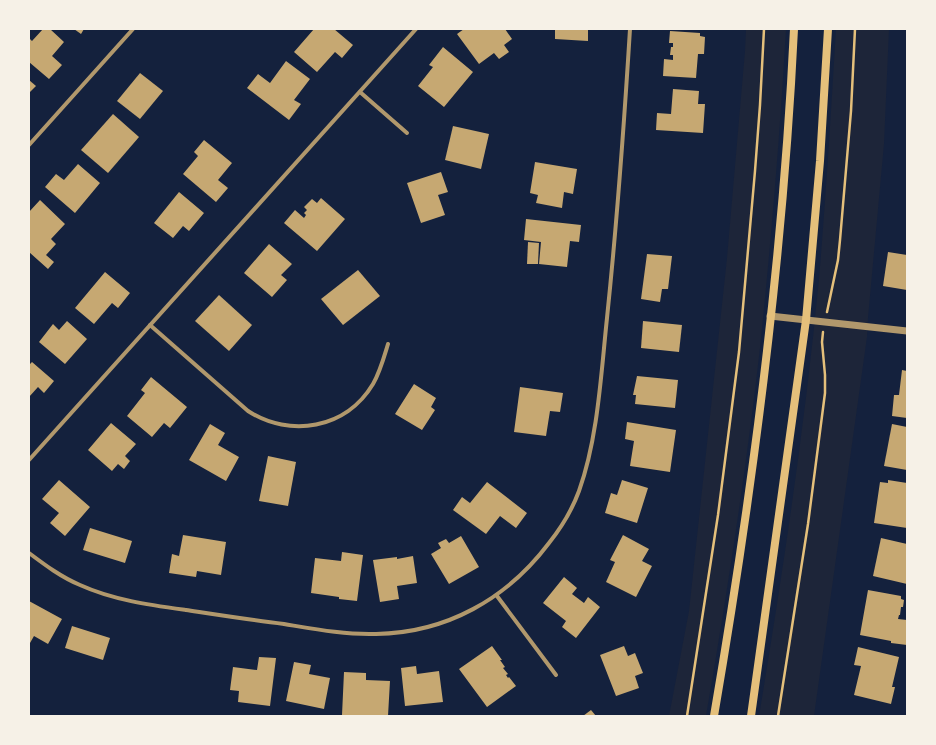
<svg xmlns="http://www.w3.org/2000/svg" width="936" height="745" font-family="Poppins,sans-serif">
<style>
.green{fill:#1d2539}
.building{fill:#c6a872}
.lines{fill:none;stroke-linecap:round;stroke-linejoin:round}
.path{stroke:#e5c07b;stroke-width:2.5}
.minor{stroke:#b1986c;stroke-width:4}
.tertiary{stroke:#b1986c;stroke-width:7}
.secondary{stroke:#e5c07b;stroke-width:8}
</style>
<rect width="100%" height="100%" fill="#14213d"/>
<g class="green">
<path d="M746,29h40c-6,106 -15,213 -26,319 -14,123 -33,246 -54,368h-37l20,-105 38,-353 18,-207z"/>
<path d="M836,29h53l-5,115 -16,174 -1,19 -53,379h-55c24,-145 46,-291 60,-437 7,-83 12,-167 17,-250z"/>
</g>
<g class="building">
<polygon points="43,29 50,29 64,42 52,56 62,65 49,79 29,62 29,38 32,41"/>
<polygon points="74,29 84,29 81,34"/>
<polygon points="314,29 334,29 353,45 342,58 335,52 317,72 294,52"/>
<polygon points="464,29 473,29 474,30 476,29 505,29 512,39 504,45 509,52 499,59 494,53 479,64 457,34"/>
<polygon points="555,29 588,29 588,41 555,39"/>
<polygon points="670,31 700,33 700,36 705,37 704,54 698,54 696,78 663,76 664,59 673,60 673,55 670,55 671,47 673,47 673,43 669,43"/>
<polygon points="443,47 473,72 444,107 418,86 433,67 429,65"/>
<polygon points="286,61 310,79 294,100 301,104 289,120 247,88 258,74 270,83"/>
<polygon points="140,73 163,91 140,119 117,101"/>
<polygon points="29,80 36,86 29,93"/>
<polygon points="673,89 699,91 698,104 705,104 703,133 656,130 657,113 671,114"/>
<polygon points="113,114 139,137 108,173 81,150"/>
<polygon points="453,126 489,134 481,169 445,160"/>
<polygon points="204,140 232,163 218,180 228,188 216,202 183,174 198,156 194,152"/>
<polygon points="535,162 577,169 573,194 564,192 562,208 536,203 538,195 530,193"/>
<polygon points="78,164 100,183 75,213 45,187 56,174 64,180"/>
<polygon points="441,172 448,192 438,195 445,215 421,223 407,183"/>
<polygon points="179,192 204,213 189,231 183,226 173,238 154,223"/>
<polygon points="321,198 345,219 317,251 284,223 295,210 304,218 306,215 304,213 307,210 304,207 312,199 317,203"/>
<polygon points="40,200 65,224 51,239 56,244 46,255 54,262 48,269 29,252 29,212"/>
<polygon points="526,219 581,225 579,242 570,241 567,267 539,264 541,242 524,240"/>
<polygon points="528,242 539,243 538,264 527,264"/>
<polygon points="269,244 292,264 281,275 287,280 272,297 244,273"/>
<polygon points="888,252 907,255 907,290 883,286"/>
<polygon points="647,254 672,256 668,289 662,289 660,302 641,299"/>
<polygon points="358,270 380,296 343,325 321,299"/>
<polygon points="105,272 130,293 118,308 112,303 94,324 75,308"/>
<polygon points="219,295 252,325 229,351 195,321"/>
<polygon points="67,321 87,339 65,364 39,342 53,324 59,330"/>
<polygon points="643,321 682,325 679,352 641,348"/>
<polygon points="32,362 54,381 44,393 38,387 29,397 29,365"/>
<polygon points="902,370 907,371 907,418 892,416 894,395 899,395"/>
<polygon points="637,376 678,380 675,408 635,404 636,395 633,395"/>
<polygon points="151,377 187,407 170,428 164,423 152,437 127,416 145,393 141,390"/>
<polygon points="414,384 436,398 431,407 435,410 422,430 395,414"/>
<polygon points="520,387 563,393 560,412 550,411 546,436 514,432"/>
<polygon points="627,422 676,430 670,472 630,466 634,441 625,439"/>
<polygon points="111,423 136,444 125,456 130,461 124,469 118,464 112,471 88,450"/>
<polygon points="210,424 225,433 218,445 239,457 226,481 189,460"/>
<polygon points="892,424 907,427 907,470 884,466"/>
<polygon points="268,456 296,462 288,506 259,501"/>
<polygon points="59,480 90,507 65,536 50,523 59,513 42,499"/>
<polygon points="622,480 648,488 637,523 605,513 611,493 617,495"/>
<polygon points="888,480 907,483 907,528 874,523 880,482 888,483"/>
<polygon points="487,482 527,513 516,528 500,516 486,534 453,510 462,497 470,503"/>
<polygon points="90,528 132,541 125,563 83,550"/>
<polygon points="183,535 226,542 221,575 197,571 196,577 169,573 172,554 179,556"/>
<polygon points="623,535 649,549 642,561 652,566 636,597 606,582 615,562 610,560"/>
<polygon points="461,536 479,567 449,584 431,554 441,548 438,543 446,539 449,543"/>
<polygon points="881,538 907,544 907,584 873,576"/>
<polygon points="342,552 363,555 357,601 339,599 339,597 311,593 315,558 341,561"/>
<polygon points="413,556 417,583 397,586 399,599 380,602 373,560 397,557 397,559"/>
<polygon points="564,577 577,588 572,594 584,603 588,597 600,607 576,638 562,627 566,621 543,603"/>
<polygon points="868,590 901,596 901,599 904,600 903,607 901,607 900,615 899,615 898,619 907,620 907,645 891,643 891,641 860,635"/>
<polygon points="29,601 62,619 48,644 34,636 30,643 29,642"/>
<polygon points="72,626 110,638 103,660 65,648"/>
<polygon points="492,646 502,660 500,660 505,667 503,668 508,674 506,675 508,678 509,677 516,686 487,707 459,669"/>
<polygon points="624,646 628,656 635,653 643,673 635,676 639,688 616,696 600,655"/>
<polygon points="858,647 899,657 892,687 895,687 891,704 854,695 861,666 854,665"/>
<polygon points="259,657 276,658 270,706 238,702 239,691 230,690 233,667 257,670"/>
<polygon points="294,662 311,665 309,674 330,678 324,709 286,701"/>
<polygon points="416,666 417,674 439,671 443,702 405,706 401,668"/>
<polygon points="344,672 366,673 366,680 390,681 388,716 342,715"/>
<polygon points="591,710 596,716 583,716"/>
</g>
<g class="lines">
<g class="path">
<polyline points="827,312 838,260 840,240 851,111 855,29"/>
<polyline points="687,716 718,515 739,352 755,171 760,105 764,29"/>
<polyline points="778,716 808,524 825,393 825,375 822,342 823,332"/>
</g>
<g class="minor">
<polyline points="360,92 407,133"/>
<polyline points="29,145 133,29"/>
<path d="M150,325l98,86c42,27 98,18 125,-27 7,-12 11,-27 15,-40"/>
<polyline points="29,460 416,29"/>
<path d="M29,553c16,12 32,24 51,32 33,15 70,20 106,25 33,5 65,10 98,14 30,5 61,11 92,10 70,-1 131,-35 173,-91 12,-15 23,-33 30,-52 19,-53 22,-117 28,-173 10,-96 17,-192 23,-289"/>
<polyline points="497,596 556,675"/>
</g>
<polyline class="tertiary" points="770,316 907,331"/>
<g class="secondary">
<path d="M714,716c39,-227 69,-457 80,-687"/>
<polyline points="751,716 806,320 820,161 828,29"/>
</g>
</g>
<rect width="936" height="745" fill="none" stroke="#f6f1e7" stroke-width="60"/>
</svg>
